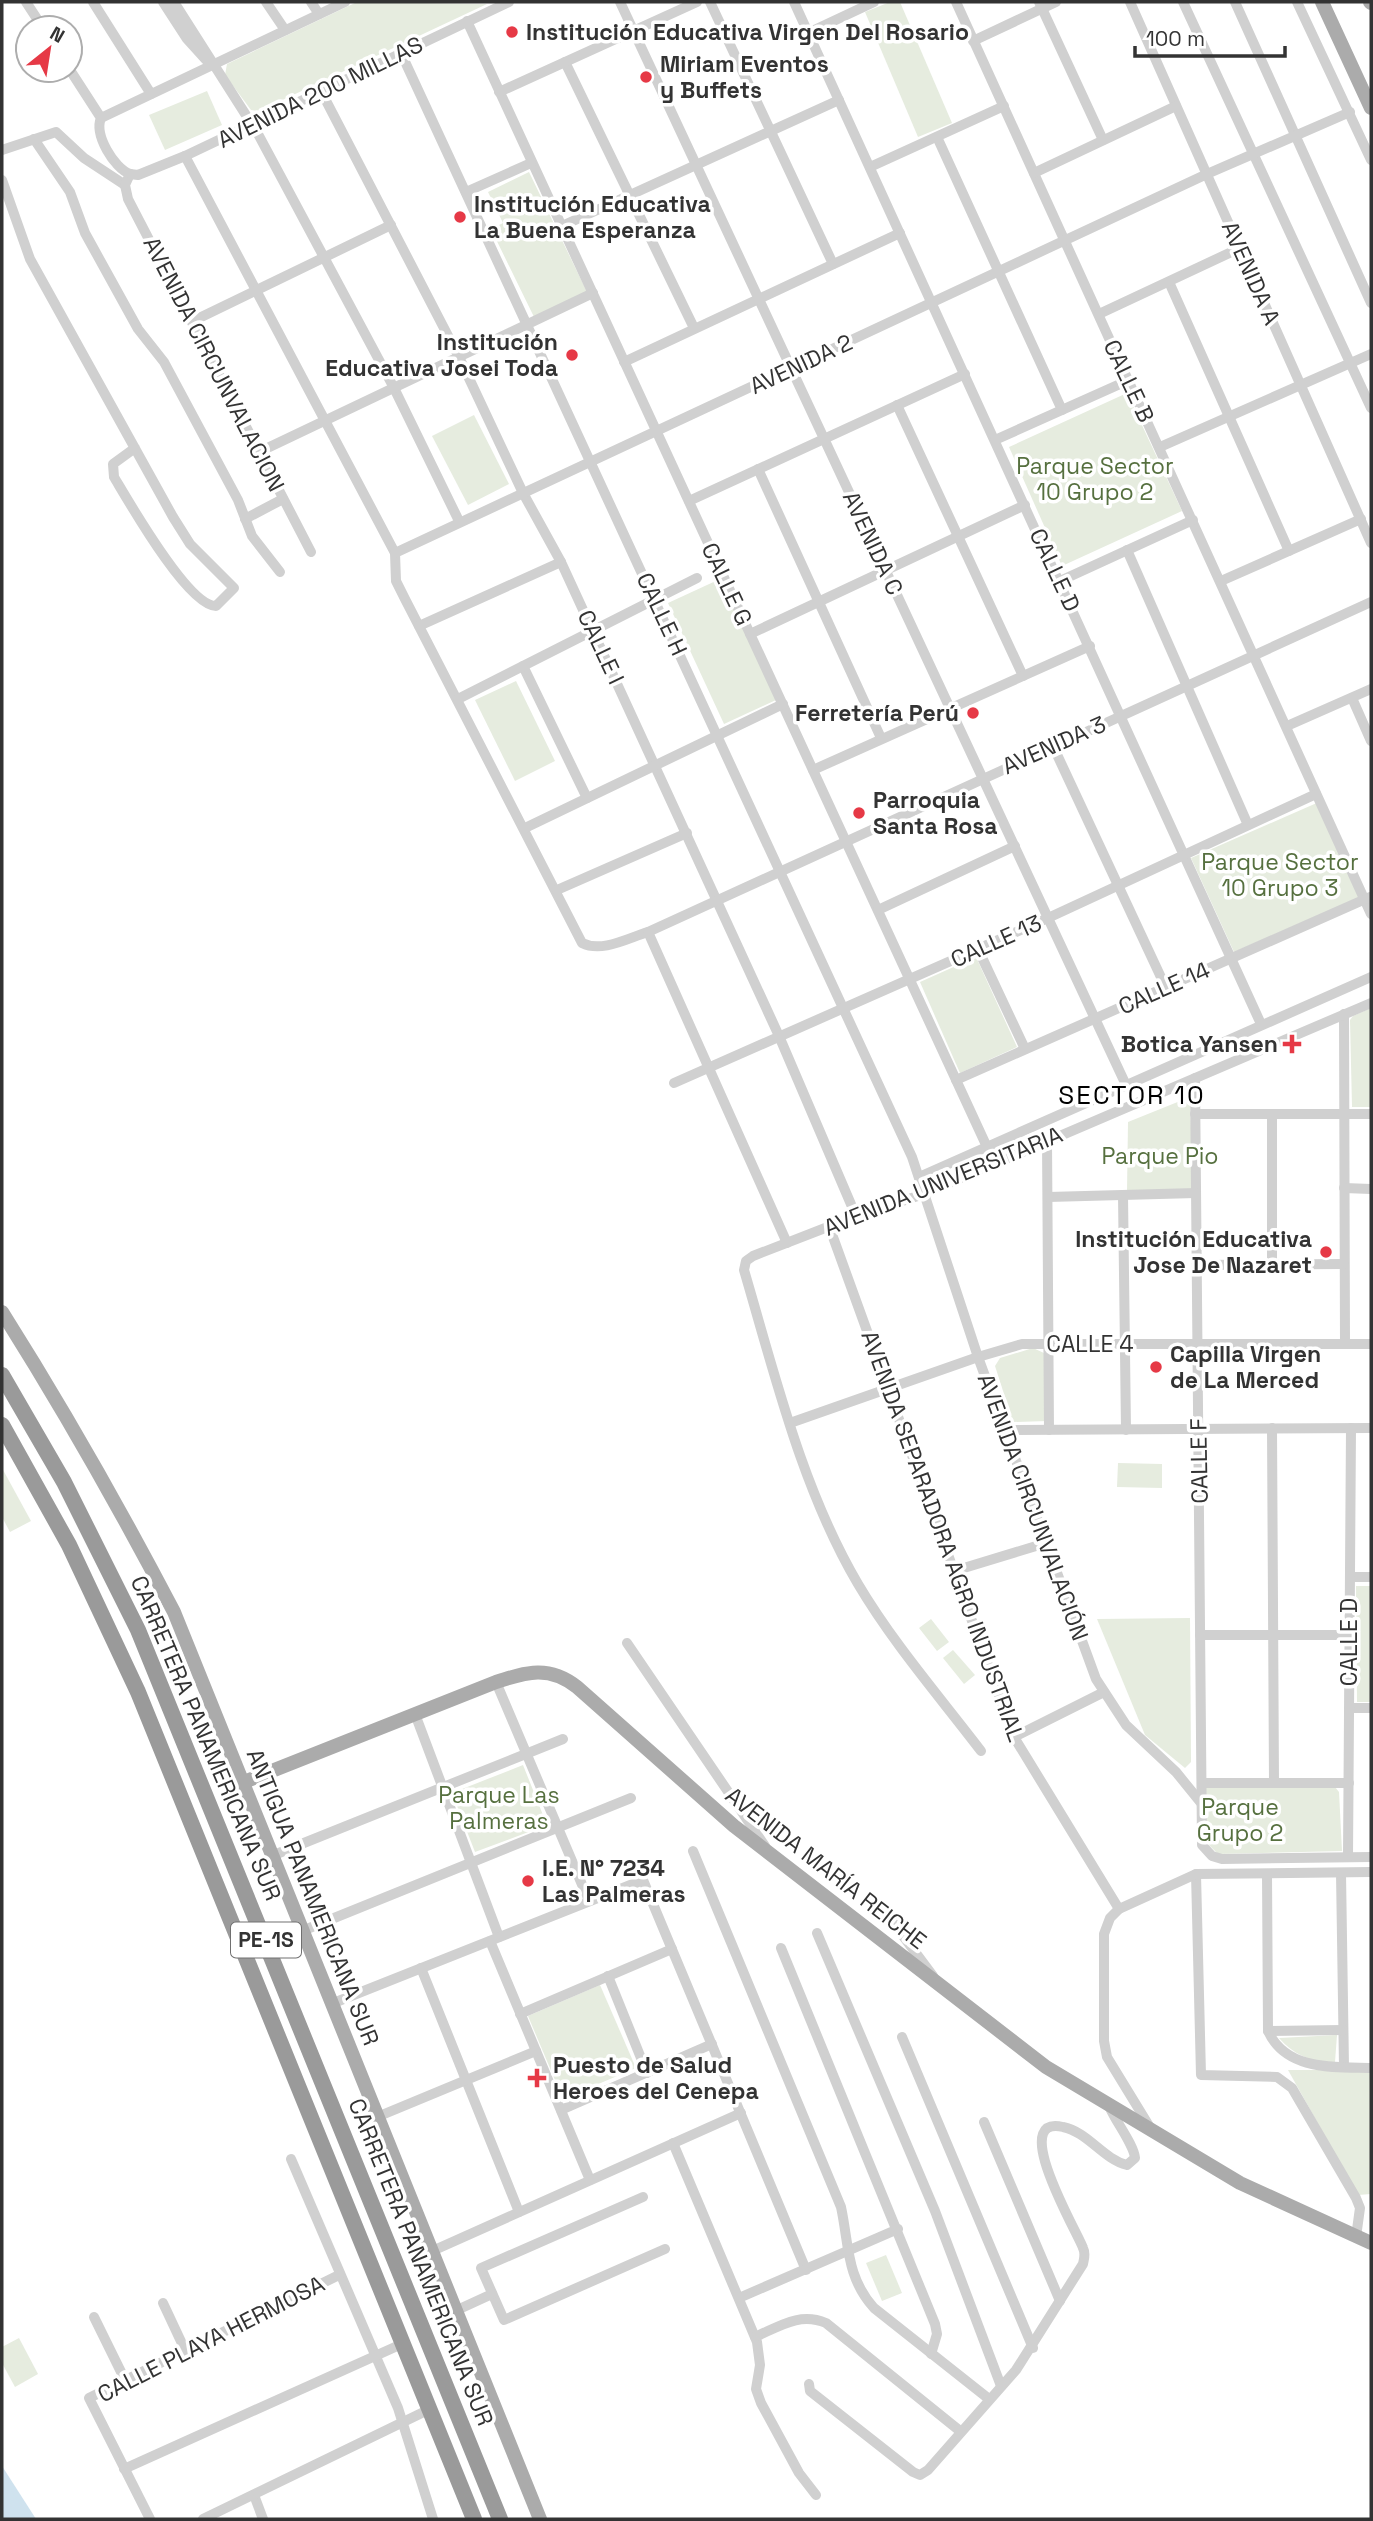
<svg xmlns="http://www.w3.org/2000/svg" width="1373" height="2521" font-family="'Space Grotesk',sans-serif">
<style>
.green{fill:#e6ecdf}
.water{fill:#cfe2ee}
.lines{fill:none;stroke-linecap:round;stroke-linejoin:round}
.minor{stroke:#d0d0d0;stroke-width:10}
.major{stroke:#ababab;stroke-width:14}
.highway{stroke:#9a9a9a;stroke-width:16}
.poi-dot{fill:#e63946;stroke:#fff;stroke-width:2.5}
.labels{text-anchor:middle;stroke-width:7;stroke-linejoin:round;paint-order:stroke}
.shield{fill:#fff;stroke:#707070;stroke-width:2}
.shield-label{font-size:21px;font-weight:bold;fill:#333}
.poi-label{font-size:23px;font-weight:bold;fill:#333;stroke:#fff;text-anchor:start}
.street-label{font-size:23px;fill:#333;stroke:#fff}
.park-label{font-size:23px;fill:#56703f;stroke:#fff}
.quarter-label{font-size:26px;letter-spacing:2px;fill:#000;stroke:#fff}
</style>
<rect width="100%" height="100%" fill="#fff"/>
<g class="green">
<polygon points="357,2 487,4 259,111 251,110 225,75 227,64"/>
<polygon points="890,2 900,2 952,123 918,137 865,12"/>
<polygon points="207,91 222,125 165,150 149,115"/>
<polygon points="529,172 587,292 534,317 491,229 503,223 488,192"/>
<polygon points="1127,393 1182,511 1062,566 1009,447"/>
<polygon points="474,415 509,484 468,505 432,436"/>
<polygon points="720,579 776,700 724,724 668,603"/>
<polygon points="516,681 555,761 515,781 475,700"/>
<polygon points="1319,802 1360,897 1234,952 1191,858"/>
<polygon points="976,957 1017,1047 960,1073 920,982"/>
<polygon points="1371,1008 1371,1107 1352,1107 1350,1020 1353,1016"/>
<polygon points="1190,1097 1193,1190 1127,1191 1128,1122"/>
<polygon points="1033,1348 1044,1353 1048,1421 1013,1422 995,1366 1000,1358"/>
<polygon points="1118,1463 1162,1464 1162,1488 1117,1487"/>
<polygon points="2,1468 31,1521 10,1532 2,1517"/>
<polygon points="1356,1586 1371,1586 1371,1702 1357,1702"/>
<polygon points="1190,1618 1191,1762 1185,1768 1145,1735 1097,1619"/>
<polygon points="931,1619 949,1642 937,1651 919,1628"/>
<polygon points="953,1650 975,1675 964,1684 943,1658"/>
<polygon points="523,1765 547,1825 475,1852 452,1793"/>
<polygon points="1206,1786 1335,1787 1339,1792 1342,1851 1218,1854 1206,1842"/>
<polygon points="600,1985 636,2068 563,2099 528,2016"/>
<path d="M1337,2035l-2,27c-23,1 -41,-7 -56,-24z"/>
<polygon points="1288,2070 1371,2070 1371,2194 1358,2195"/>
<polygon points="886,2255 902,2293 882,2301 866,2263"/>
<polygon points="19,2338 38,2374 15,2387 2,2363 2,2347"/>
</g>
<polygon class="water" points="2,2466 36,2519 2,2519"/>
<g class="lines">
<g class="minor">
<polyline points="26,2 43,28"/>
<polyline points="93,2 151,94"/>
<polyline points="163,2 187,39 206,60"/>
<polyline points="174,2 258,134 394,388 459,521"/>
<polyline points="266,2 285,30"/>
<polyline points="311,2 319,14"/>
<polyline points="620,2 1126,1085"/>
<polyline points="710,2 833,264"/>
<polyline points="794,2 1261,1024"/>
<polyline points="956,2 1371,914"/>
<polyline points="1039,2 1103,140"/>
<polyline points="1130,2 1371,543"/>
<polyline points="1183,2 1371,408"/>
<polyline points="1235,2 1371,303"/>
<polyline points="1297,2 1371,160"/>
<polyline points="467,21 987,1147"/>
<polyline points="808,33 874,2"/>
<polyline points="973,41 1056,2"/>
<polyline points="401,53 912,1157 978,1357 1096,1679 1126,1725 1176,1772 1202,1804"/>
<polyline points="565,62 694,328"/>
<path d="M70,70l31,48c-7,17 13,50 29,56"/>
<polyline points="321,91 459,357 523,493 561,562 779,1036 856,1216"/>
<polyline points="499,92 697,2"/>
<polyline points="101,118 345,2"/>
<polyline points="937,137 1062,410"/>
<polyline points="34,139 70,192 85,233 138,329 164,362 238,500 252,536 280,572"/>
<polyline points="2,150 56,132 84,158 125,185"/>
<path d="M185,156l210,397 1,28 9,18 177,344c20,10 46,-5 66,-11l723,-330"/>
<polyline points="870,167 1004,106"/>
<polyline points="1034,173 1176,106"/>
<polyline points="130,174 125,185 128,199 311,552"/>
<polyline points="130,174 138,175 185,156 509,2"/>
<path d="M2,180l28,79 143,258 17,27 44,44 -18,18c-28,0 -87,-104 -102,-129l-1,-13 22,-16"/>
<polyline points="466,192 531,163"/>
<polyline points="562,226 839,100"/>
<polyline points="1169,282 1289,551"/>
<polyline points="1099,314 1240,248"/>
<polyline points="193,321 391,225"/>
<polyline points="624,362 900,233"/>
<polyline points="897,405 1023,676"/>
<polyline points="995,440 1129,380"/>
<polyline points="1160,447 1371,354"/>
<polyline points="259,452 593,293"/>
<polyline points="758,469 881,738"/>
<polyline points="689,501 965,374"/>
<polyline points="245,519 283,499"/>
<polyline points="1127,550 1248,825"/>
<polyline points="395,553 1207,174 1350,112"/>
<polyline points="1060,581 1193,520"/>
<polyline points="1221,581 1361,519"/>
<polyline points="419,626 561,562"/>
<polyline points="750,634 1025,505"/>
<polyline points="523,666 587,798"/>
<polyline points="1352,698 1371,741"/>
<polyline points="458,699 697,578"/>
<polyline points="1287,726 1371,689"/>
<polyline points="1053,746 1166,988"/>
<polyline points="813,770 1090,646"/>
<polyline points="525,828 783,704"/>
<polyline points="557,890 687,833"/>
<polyline points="878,910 1015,846"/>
<polyline points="648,932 787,1243"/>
<polyline points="978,949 1025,1049"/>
<polyline points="1344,1014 1345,1344"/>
<polyline points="1195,1078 1202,1845 1212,1856 1222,1859 1371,1857"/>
<polyline points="956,1080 1370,897"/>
<polyline points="674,1083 1048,918 1316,794"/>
<polyline points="1195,1114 1371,1114"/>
<polyline points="1047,1141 1049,1430"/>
<polyline points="919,1177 1371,977"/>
<polyline points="1344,1188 1371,1189"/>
<polyline points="1123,1195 1126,1430"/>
<polyline points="1048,1197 1196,1193"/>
<polyline points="829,1226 1014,1737 1119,1909"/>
<polyline points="1272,1264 1272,1114"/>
<polyline points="1197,1265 1344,1264"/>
<polyline points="790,1423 978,1357 1022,1344 1371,1344"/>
<polyline points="1272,1428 1274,1783"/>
<polyline points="1005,1430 1371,1428"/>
<polyline points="954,1571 1046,1543"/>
<polyline points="1350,1577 1371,1577"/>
<polyline points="1200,1635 1349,1635"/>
<polyline points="627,1643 765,1846"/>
<polyline points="496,1682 589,1901"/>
<polyline points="1349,1708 1371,1708"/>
<polyline points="415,1714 499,1937"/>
<polyline points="1014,1737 1104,1692"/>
<path d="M981,1751c-42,-55 -88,-108 -123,-167 -56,-95 -83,-209 -114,-314l2,-9 7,-5 103,-40 68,-22 447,-191"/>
<polyline points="1202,1783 1349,1783"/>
<path d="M693,1851l148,356c8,37 5,70 33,101l115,91"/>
<polyline points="274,1855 563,1739"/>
<polyline points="1348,1857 1351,1428"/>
<polyline points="1341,1873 1344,2067"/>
<polyline points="1196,1874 1201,2075 1277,2077 1292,2088 1356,2198 1360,2208 1356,2237"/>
<path d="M1267,1874l1,157c18,40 66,36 103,37"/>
<polyline points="880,1905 933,1976"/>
<polyline points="302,1931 631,1798"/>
<polyline points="817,1933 935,2211 1001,2386"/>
<polyline points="490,1941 590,2180"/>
<polyline points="781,1948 935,2324 937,2334 931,2354"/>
<polyline points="421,1968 519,2212"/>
<polyline points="608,1976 647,2073"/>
<polyline points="331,2004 643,1880 806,2270"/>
<polyline points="520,2014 672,1949"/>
<polyline points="1268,2031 1343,2030"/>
<polyline points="902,2037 1033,2348"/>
<polyline points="561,2110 712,2044"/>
<polyline points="377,2117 536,2051"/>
<polyline points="984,2122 1060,2301"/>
<polyline points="1151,2129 1107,2057 1104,2041 1104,1934 1110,1918 1119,1909 1196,1874 1371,1872"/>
<polyline points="673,2143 757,2342 760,2365 756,2389 761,2403 799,2473 816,2495"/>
<polyline points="291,2159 398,2408 433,2519"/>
<polyline points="643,2197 481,2268 504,2320 665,2249"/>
<polyline points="430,2252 741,2113"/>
<polyline points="739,2298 898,2229"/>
<polyline points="163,2303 185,2350"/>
<polyline points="455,2311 492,2294"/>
<polyline points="94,2317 125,2380"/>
<path d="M755,2337c25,-11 45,-25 71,-14l134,108"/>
<path d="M809,2384l1,7 103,81 7,3 8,-5 88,-100 67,-106c1,-6 3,-10 0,-16 -4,-13 -76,-134 -20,-121 25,5 40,32 64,38l8,-7c-1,-13 -19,-36 -25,-50"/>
<polyline points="124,2469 404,2343"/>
<polyline points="254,2495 263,2519"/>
<polyline points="150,2519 89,2398 339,2275"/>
<polyline points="203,2519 430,2409"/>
</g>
<g class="major">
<polyline points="1322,2 1371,108"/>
<polyline points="1370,2 1371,3"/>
<path d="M2,1312c62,98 118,197 172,300l366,907"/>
<path d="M244,1782l252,-100c31,-10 53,-17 81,5l157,139 312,241 194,116 131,60"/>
</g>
<g class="highway">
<polyline points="2,1375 64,1482 138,1630 500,2519"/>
<polyline points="2,1425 69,1545 138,1692 474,2519"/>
</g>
</g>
<g class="poi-dot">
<circle cx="512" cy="32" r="7"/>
<circle cx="646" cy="77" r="7"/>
<circle cx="460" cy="217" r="7"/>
<circle cx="572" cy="355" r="7"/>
<circle cx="973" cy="713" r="7"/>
<circle cx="859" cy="813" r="7"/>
<path d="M1288.5 1033.5h7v7h7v7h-7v7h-7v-7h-7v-7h7z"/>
<circle cx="1326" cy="1252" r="7"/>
<circle cx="1156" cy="1367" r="7"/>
<circle cx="528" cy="1881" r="7"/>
<path d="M533.5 2067.5h7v7h7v7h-7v7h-7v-7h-7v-7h7z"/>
</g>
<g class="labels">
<rect class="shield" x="231" y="1922.5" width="70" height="35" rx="5"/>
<g class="shield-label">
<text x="266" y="1947">PE-1S</text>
</g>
<g class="poi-label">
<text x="526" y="40">Institución Educativa Virgen Del Rosario</text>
<text x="660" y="72">Miriam Eventos<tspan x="660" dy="26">y Buffets</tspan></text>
<text x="474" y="212">Institución Educativa<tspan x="474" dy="26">La Buena Esperanza</tspan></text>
<text x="558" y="350" text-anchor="end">Institución<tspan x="558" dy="26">Educativa Josei Toda</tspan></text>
<text x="959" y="721" text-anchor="end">Ferretería Perú</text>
<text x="873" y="808">Parroquia<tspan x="873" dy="26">Santa Rosa</tspan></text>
<text x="1278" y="1052" text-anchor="end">Botica Yansen</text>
<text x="1312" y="1247" text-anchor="end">Institución Educativa<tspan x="1312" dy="26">Jose De Nazaret</tspan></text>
<text x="1170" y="1362">Capilla Virgen<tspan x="1170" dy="26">de La Merced</tspan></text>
<text x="542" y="1876">I.E. N° 7234<tspan x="542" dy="26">Las Palmeras</tspan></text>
<text x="553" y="2073">Puesto de Salud<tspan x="553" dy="26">Heroes del Cenepa</tspan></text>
</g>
<g class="street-label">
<text transform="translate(320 92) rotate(-26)" y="8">AVENIDA 200 MILLAS</text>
<text transform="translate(1251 273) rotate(66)" y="8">AVENIDA A</text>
<text transform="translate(214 364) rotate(63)" y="8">AVENIDA CIRCUNVALACION</text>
<text transform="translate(801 364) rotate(-25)" y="8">AVENIDA 2</text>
<text transform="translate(1129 381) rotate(65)" y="8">CALLE B</text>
<text transform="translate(873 543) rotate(65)" y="8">AVENIDA C</text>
<text transform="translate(1055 570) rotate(65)" y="8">CALLE D</text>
<text transform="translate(727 584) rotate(65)" y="8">CALLE G</text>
<text transform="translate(662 614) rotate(65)" y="8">CALLE H</text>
<text transform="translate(601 647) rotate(65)" y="8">CALLE I</text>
<text transform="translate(1054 745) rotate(-24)" y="8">AVENIDA 3</text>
<text transform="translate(996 941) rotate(-24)" y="8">CALLE 13</text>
<text transform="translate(1164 988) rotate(-24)" y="8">CALLE 14</text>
<text transform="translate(943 1181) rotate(-22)" y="8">AVENIDA UNIVERSITARIA</text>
<text x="1090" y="1352">CALLE 4</text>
<text transform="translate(1199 1461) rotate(-91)" y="8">CALLE F</text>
<text transform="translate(1033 1507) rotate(70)" y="8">AVENIDA CIRCUNVALACIÓN</text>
<text transform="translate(943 1536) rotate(70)" y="8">AVENIDA SEPARADORA AGRO INDUSTRIAL</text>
<text transform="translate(1349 1642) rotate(-90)" y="8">CALLE D</text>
<text transform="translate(206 1738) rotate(67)" y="8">CARRETERA PANAMERICANA SUR</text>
<text transform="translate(826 1868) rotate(38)" y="8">AVENIDA MARÍA REICHE</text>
<text transform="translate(313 1897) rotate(68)" y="8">ANTIGUA PANAMERICANA SUR</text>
<text transform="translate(421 2262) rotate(68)" y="8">CARRETERA PANAMERICANA SUR</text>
<text transform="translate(211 2339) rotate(-27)" y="8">CALLE PLAYA HERMOSA</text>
</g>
<g class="park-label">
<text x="1095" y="474">Parque Sector<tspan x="1095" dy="26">10 Grupo 2</tspan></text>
<text x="1280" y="870">Parque Sector<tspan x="1280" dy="26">10 Grupo 3</tspan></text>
<text x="1160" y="1164">Parque Pio</text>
<text x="499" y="1803">Parque Las<tspan x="499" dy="26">Palmeras</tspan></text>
<text x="1240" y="1815">Parque<tspan x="1240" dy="26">Grupo 2</tspan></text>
</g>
<g class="quarter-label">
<text x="1132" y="1104">SECTOR 10</text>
</g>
</g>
<rect width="1373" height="2521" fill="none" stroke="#333333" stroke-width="7"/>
<g transform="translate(49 49) rotate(30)"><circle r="33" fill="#ffffff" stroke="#adadad" stroke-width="2"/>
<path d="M0-5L12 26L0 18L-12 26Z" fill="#e63946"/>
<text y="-10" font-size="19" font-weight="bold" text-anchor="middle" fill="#333333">N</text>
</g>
<path d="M1135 46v10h150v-10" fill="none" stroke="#333333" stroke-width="3.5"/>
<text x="1146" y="46" font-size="21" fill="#333333" stroke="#ffffff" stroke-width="5" paint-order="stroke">100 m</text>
</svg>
